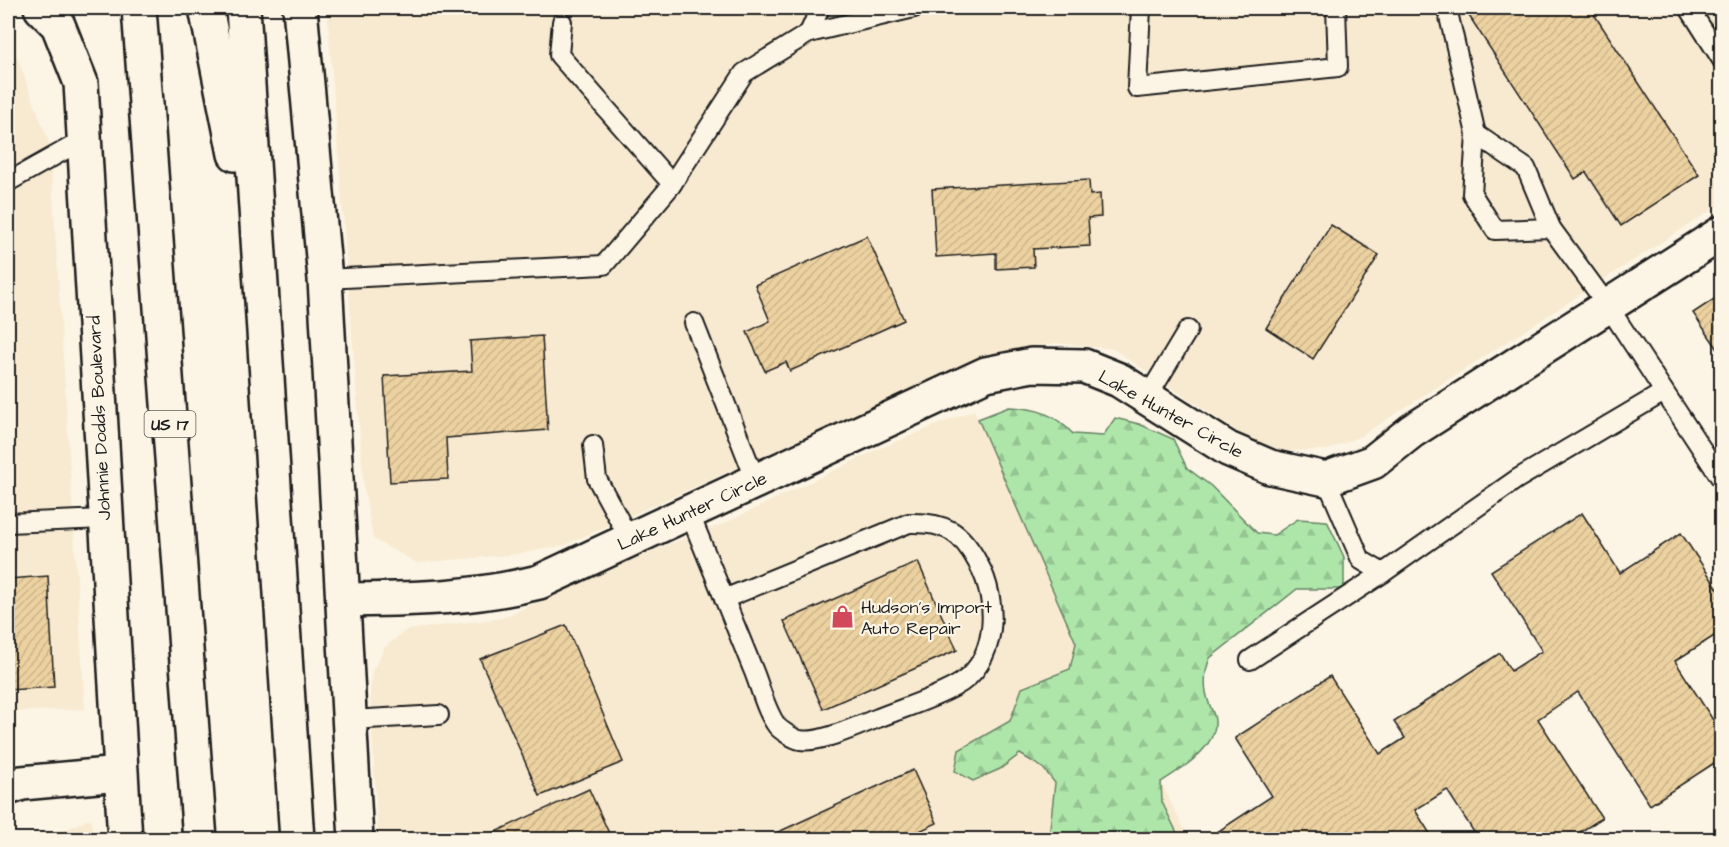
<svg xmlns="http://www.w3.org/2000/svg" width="1729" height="847" font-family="'Architects Daughter',sans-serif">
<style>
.built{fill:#f8ead1}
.forest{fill:url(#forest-firs);stroke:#658163;stroke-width:1.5}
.building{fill:url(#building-hatch);stroke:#1c1c1c;stroke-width:1.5}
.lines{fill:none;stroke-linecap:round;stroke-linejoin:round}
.lane-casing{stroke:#1c1c1c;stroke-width:22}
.street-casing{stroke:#1c1c1c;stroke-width:38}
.secondary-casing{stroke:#1c1c1c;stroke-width:38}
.highway-casing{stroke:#1c1c1c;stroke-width:38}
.lane{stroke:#fcf5e5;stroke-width:18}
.street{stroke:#fcf5e5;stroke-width:33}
.secondary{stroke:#fcf5e5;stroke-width:33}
.highway{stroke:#fcf5e5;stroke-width:33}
.labels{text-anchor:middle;stroke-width:4.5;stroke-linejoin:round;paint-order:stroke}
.shield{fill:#fcf5e5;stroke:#5f5d58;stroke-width:1.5}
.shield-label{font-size:16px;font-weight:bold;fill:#1c1c1c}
.street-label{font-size:18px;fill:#1c1c1c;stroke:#fcf5e5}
.poi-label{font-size:18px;fill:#1c1c1c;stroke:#fcf5e5;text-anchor:start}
</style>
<defs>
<pattern id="forest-firs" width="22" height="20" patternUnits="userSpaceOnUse" patternTransform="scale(1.5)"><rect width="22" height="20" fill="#aee6aa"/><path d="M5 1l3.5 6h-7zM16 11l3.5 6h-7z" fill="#95c592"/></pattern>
<pattern id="building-hatch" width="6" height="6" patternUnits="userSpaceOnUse" patternTransform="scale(1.5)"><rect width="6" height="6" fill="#edd2a1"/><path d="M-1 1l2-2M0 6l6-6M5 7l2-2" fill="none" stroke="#cbb48a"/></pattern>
</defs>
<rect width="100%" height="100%" fill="#fcf5e5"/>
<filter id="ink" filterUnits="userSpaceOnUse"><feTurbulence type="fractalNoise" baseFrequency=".0167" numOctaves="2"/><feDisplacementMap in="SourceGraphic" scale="12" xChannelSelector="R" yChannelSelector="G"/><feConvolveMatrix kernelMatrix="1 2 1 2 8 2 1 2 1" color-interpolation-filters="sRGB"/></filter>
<g filter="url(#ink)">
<g class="built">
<polygon points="327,8 1721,8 1721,204 1361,436 1328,450 1283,451 1247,438 1113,349 1056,343 986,356 565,545 519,554 417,563 373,539 364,490"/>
<polygon points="8,44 16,54 50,145 85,709 8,712"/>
<polygon points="974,410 1102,702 1161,782 1189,839 378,839 370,694 372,671 385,647 406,630 502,618 646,553 725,523 878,449"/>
<polygon points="91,818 93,839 44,839"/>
</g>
<path class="forest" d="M1009,407c28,1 46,7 64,27l30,2 12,-18 24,6 34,15 14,29 24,18 46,47 17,2 24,-16 29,2 17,36v32h-47l-87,69c-6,15 -7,29 -1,45 2,6 6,12 6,18 2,27 -35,49 -54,61l1,20 18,37h-127l-4,-2 6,-54 -12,-15 -23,-14 -20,15 -27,12 -18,-10 4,-21 51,-29 12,-33 48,-19 6,-26 -98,-224z"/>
<g class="building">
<polygon points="1464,8 1590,8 1699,175 1621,226 1586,172 1575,179"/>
<polygon points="1089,180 1090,195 1100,194 1101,217 1088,218 1090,246 1033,249 1034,267 996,269 996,253 936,257 932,189"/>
<polygon points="1331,225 1379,255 1313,359 1266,328"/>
<polygon points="867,236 904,320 790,371 786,362 765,371 747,332 770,321 755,285"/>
<polygon points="1722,294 1722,355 1693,313"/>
<polygon points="542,336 548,430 446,438 448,479 390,482 384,376 472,371 470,341"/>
<polygon points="1582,513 1620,573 1681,533 1722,595 1722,631 1675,661 1722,734 1722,758 1650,805 1578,692 1538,719 1602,818 1568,840 1479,840 1447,790 1415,810 1434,840 1205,840 1272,796 1235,738 1330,676 1380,754 1405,738 1394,722 1500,653 1511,671 1542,651 1491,571"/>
<polygon points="918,562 957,650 823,709 784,621"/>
<polygon points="48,576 54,687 8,690 8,579"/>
<polygon points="566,625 623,762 540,796 480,659"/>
<polygon points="913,770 937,823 900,840 761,840"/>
<polygon points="589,789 612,840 482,840 482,838"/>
</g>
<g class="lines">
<defs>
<g id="lane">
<polyline points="1141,8 1137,88 1338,67 1336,8"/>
<polyline points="1447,8 1476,134 1472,194 1495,230 1551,228"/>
<polyline points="1689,8 1722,60"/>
<polyline points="562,22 559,55 672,184"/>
<polyline points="809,33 820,8"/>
<polyline points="1476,134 1526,168 1551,228 1608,306 1722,480"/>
<polyline points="8,182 83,140"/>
<polyline points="325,279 604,265 670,187 744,73 809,33 914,8"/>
<polyline points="694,323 756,481"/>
<polyline points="1147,398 1188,330"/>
<polyline points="593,445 597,479 630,540"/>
<polyline points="1326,479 1361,560 1383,573 1517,479 1664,392"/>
<path d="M689,512c21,52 42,104 63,155 8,18 13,43 25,59 3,4 17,13 23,14 20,4 59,-15 78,-22 25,-10 52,-18 76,-31 44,-23 46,-85 24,-124 -17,-32 -33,-41 -69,-40l-185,76"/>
<polyline points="8,523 104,519"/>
<polyline points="1250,660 1383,573"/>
<polyline points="350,720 439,715"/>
</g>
<g id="street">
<path d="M343,600c70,-1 127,-1 196,-18l447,-208 46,-9 52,1 35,14 109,69 42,18 56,12 47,-17 39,-31 310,-198"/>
<polyline points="8,788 22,783 119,774"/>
</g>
<g id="secondary">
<polyline points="41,8 58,25 81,83 125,840"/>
<polyline points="300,8 325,279 356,840"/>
</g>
<g id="highway">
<polyline points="139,8 200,840"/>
<polyline points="206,8 235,154"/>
<polyline points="243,8 297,840"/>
</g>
</defs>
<use href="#lane" class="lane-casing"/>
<use href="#street" class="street-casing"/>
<use href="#secondary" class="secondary-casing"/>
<use href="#highway" class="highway-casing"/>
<use href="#lane" class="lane"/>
<use href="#street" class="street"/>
<use href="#secondary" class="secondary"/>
<use href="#highway" class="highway"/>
</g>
</g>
<defs>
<symbol id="shop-bare" viewBox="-9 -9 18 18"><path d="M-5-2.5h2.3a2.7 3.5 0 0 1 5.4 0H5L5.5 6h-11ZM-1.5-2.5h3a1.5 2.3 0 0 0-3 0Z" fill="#d1495b" stroke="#fcf5e5" stroke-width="2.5" paint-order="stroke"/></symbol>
</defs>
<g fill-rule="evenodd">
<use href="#shop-bare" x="826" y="600" width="33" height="33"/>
</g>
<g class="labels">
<rect class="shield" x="144.5" y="411" width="51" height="26" rx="4.5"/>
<g class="shield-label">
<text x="170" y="430">US 17</text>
</g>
<g class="street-label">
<text transform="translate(1171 414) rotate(29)" y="6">Lake Hunter Circle</text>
<text transform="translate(99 418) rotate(-93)" y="6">Johnnie Dodds Boulevard</text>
<text transform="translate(692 511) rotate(-25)" y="6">Lake Hunter Circle</text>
</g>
<g class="poi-label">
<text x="861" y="613">Hudson's Import<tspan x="861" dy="21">Auto Repair</tspan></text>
</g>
</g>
<rect width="1729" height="847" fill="none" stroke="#fcf5e5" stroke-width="30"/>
<rect x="15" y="15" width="1699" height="817" fill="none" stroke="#1c1c1c" stroke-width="2" filter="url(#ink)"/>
</svg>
